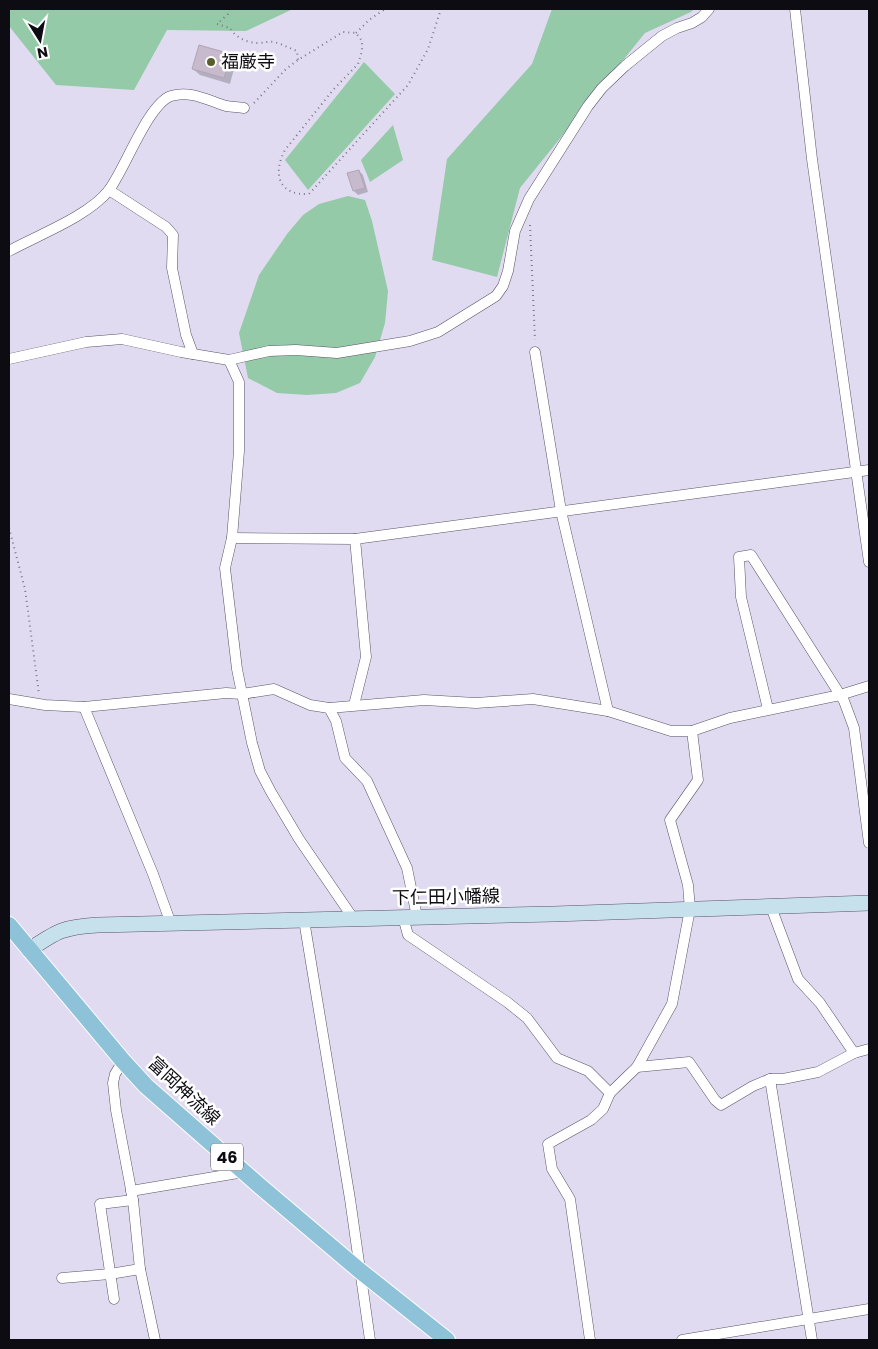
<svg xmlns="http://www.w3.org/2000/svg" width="878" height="1349" font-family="Poppins,'Noto Sans JP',sans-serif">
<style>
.green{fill:#94caa7}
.shadow{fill:#0003}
.building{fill:#c7bacd;stroke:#b1a4b6}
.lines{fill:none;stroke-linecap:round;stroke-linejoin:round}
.street-casing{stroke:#595366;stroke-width:11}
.secondary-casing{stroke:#595366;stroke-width:16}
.primary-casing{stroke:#fff;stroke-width:18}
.path{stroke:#7c7887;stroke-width:2;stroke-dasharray:1 4;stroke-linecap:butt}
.street{stroke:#fff;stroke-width:10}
.secondary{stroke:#c6e0ec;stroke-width:15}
.primary{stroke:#8ec2d8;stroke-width:16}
.poi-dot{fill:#585e2d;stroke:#fff;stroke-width:2}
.labels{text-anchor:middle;stroke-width:5;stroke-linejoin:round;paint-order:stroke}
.shield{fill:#fff;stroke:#56555a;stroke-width:1}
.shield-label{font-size:16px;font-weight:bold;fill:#0e0c13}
.poi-label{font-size:18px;fill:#0e0c13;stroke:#fff;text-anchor:start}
.street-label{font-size:18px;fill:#0e0c13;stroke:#fff}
</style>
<rect width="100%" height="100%" fill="#e1dbf1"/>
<g class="green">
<polygon points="9,9 293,9 246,31 167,30 134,90 56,85 9,26"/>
<polygon points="552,9 694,9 691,12 645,33 520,188 497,277 432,260 447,159 532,64"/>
<polygon points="364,62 395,94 308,190 285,160"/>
<polygon points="393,125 403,160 370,182 361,160"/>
<polygon points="348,196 365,200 372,221 388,291 385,323 375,357 360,383 336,393 307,395 277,393 248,378 239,333 259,275 287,234 303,215 319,204"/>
</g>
<g class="shadow">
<polygon points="230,55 236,61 230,84 200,75 193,69"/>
<polygon points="359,171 363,175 368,192 358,195 354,191"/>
</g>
<g class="building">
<polygon points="199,45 231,54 224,78 192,69"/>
<polygon points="359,170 365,188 353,191 347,173"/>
</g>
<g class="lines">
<defs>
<g id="street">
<polyline points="795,9 812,159 869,562"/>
<polyline points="109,190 166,227 173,235 172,268 186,335 193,354"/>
<path d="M9,251c29,-16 80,-35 100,-61 16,-21 39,-86 62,-94 19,-6 36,4 55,10 6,1 12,1 18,2"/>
<polyline points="535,352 561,511 608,711"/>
<polyline points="9,359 86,342 122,339 181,352 229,360 269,351 296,350 337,353 410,341 438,332 496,296 503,286 508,271 515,231 529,199 588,106 602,88 625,66 662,36 677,28 692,23 702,17 709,9"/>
<polyline points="229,360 239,382 239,451 232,538 225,568 237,669 252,743 260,771 271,792 299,839 353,918"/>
<polyline points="232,538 355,539 869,470"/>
<polyline points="9,699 45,705 84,707 226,693 242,694 274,689 310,705 329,708 424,700 476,703 533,699 608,711 671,731 692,731 730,718 840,695 869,686"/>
<polyline points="354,705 366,657 355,539"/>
<polyline points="84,707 153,874 171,924"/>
<polyline points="329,708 336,721 345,758 367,781 407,868 417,917"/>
<polyline points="768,709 741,597 739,557 751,555 844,701 854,728 869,843"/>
<polyline points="771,907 798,979 820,1003 854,1053"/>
<polyline points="403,917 408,935 507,1002 527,1018 557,1058 588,1071 610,1093"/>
<polyline points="304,920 350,1199 370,1340"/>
<polyline points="123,1061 115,1074 113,1083 116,1110 133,1200 140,1269 155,1340"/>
<polyline points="637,1067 689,1062 715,1100 721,1105 753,1086 770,1079 783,1079 818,1072 854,1053 869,1049"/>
<polyline points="770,1079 812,1340"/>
<polyline points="131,1191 244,1172"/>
<polyline points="62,1278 110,1274 140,1269"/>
<polyline points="114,1299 100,1204 133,1200"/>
<polyline points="590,1340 570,1199 552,1169 548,1144 591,1120 603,1109 610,1093 637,1067 672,1004 690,909 688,885 670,820 698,780 692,731"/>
<polyline points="682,1340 869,1309"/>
</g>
<path id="secondary" d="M29,950c28,-19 34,-23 69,-25l456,-11 315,-11"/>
<polyline id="primary" points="9,925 123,1061 146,1086 261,1187 359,1270 447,1340"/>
</defs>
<use href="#street" class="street-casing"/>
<use href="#secondary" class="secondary-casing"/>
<use href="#primary" class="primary-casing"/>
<g class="path">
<path d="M229,9l-1,5 -11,10 13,4c5,9 17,15 28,15 6,0 10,-2 16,-1 8,2 15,6 23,9l1,9"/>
<polyline points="356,33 369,20 385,9"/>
<path d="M254,103l32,-34 12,-9 45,-28 13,1 6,8v10l-4,13 -25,26 -48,60c-13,24 -6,46 24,44l99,-109 20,-36 13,-40"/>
<polyline points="530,225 535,340"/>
<polyline points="9,528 25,589 39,694"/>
</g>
<use href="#street" class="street"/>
<use href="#secondary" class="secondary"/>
<use href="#primary" class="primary"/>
</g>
<circle class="poi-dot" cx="211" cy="62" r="5"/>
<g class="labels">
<rect class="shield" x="211" y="1143.5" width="32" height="27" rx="4"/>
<g class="shield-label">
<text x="227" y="1163">46</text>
</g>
<g class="poi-label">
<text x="221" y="68">福厳寺</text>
</g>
<g class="street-label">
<text transform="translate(446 897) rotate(-1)" y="6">下仁田小幡線</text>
<text transform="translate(184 1091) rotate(43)" y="6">富岡神流線</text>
</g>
</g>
<rect width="878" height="1349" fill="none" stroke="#0e0c13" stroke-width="20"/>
<g transform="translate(40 40) rotate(169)" stroke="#ffffff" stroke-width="4" paint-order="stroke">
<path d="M0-4L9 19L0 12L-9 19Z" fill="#0e0c13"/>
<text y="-8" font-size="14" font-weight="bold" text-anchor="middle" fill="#0e0c13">N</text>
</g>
</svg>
